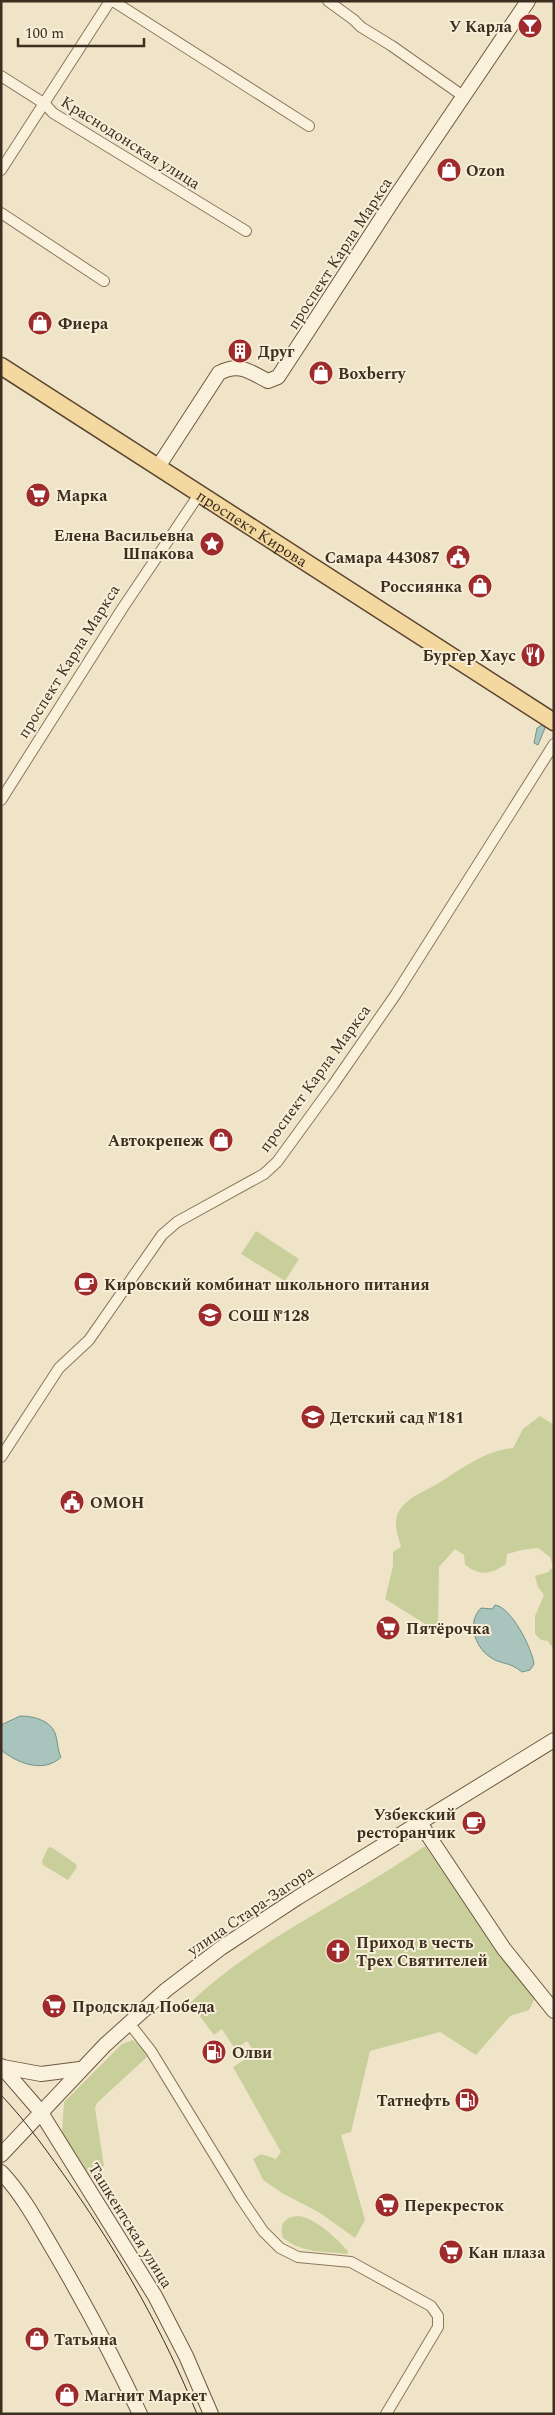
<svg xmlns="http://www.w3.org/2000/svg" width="555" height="2415" font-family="Spectral,serif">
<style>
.green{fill:#c9cf9b}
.water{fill:#a9c4bc;stroke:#6f938a}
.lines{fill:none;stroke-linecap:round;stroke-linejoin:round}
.street-casing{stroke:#8d765c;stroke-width:12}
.secondary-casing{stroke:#6f573f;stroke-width:16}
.primary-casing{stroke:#5b4430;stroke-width:19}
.street{stroke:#faf1dc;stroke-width:10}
.secondary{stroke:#faf1dc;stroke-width:14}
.primary{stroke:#f3d9a0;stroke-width:16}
.tram{stroke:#3d2e20;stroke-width:1}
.labels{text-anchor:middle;stroke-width:4;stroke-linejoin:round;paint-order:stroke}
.poi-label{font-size:16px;font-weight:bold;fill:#3d2e20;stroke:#f7eed8;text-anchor:start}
.street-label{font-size:16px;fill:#3d2e20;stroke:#f7eed8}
</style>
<rect width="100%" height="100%" fill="#f0e4c8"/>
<g class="green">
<polygon points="256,1231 299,1259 285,1281 241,1254"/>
<path d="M540,1416l14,9v225l-6,-9 -7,-1 -6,-6v-18l9,-21 -6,-8 -3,-11 13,-4 5,-5 -3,-10 -12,-9 -16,2 -15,4 -1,10c-16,11 -25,12 -41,1l-1,-10 -9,-6 -16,18 -1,59 -8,1 -45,-28 8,-33v-14l8,-5c-2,-8 -6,-18 -5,-26 2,-19 24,-28 38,-35 25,-15 49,-35 79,-38l10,-19z"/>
<path d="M425,1846l75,108 35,44 -6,12 -19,6 -34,39 -36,-23 -70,19 -19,81 -10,3 24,85 -10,18 -35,-25 -38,-20 -19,-13 -10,-21 8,-5 15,5 5,-7 -48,-85 22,-14 -8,-12 -12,8 -13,-20 -8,6 -24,-32c68,-65 158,-103 235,-157z"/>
<polygon points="51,1847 76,1864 77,1867 68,1880 43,1865 42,1861 48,1848"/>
<polygon points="133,2040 144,2049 148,2056 97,2103 95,2108 104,2166 88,2178 66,2145 62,2132 64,2102 122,2044"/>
<path d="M298,2216c18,2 38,22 50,35l-1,3c-25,-3 -42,0 -64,-16 -4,-13 1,-21 15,-22z"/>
</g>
<g class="water">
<polygon points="542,725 545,728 538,745 534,743 537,728"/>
<path d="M495,1605c16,2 37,43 39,59l-4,6 -8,2c-13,-11 -21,-7 -32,-15 -16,-11 -23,-35 -9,-49l11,1z"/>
<path d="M20,1716c13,0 30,4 35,17 3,8 2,16 6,24 -17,17 -44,6 -60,-7v-25z"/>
</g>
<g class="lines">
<defs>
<g id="street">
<polyline points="113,1 309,126"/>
<polyline points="328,1 354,20 361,27 392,46 463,96"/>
<polyline points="1,76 45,104 53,113 246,231"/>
<polyline points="1,170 110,1"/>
<polyline points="1,213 104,281"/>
<polyline points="1,800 122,609 200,493"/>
<polyline points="1,1457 59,1368 89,1340 162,1235 177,1222 264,1174 277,1162 333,1085 396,994 554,744"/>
<polyline points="129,2023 151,2051 242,2200 263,2231 280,2248 298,2257 351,2262 431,2306 438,2316 438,2327 386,2414"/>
</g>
<g id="secondary">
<path d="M158,467l61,-94c20,-11 31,-1 49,8l10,-4 118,-181 132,-195"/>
<polyline points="420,1823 504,1949 554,2011"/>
<polyline points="1,2066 40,2111 155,2296 186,2356 211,2414"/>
<polyline points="3,2067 41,2074 80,2069"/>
<polyline points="1,2155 105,2045 166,1990 221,1948 297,1898 554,1740"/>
<path d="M1,2172c22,23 37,52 53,79 31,53 60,107 86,163"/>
</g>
<g id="primary">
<path id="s1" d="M1,366l553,356"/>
</g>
</defs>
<use href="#street" class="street-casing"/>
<use href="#secondary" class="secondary-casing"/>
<use href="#primary" class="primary-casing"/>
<use href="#street" class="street"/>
<use href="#secondary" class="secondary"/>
<use href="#primary" class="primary"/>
<path class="tram" d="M1,2095c26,27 48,59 70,90 50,72 93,148 126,229"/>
</g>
<defs>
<symbol id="bar-disc" viewBox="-11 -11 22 22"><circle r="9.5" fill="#9e2a2b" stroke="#f7eed8"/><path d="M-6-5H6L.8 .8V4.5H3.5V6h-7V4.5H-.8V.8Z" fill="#fff"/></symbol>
<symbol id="shop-disc" viewBox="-11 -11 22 22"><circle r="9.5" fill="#9e2a2b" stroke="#f7eed8"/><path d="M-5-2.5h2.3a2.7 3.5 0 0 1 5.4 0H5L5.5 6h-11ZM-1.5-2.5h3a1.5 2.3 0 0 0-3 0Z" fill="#fff"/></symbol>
<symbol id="building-disc" viewBox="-11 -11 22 22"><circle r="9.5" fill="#9e2a2b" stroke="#f7eed8"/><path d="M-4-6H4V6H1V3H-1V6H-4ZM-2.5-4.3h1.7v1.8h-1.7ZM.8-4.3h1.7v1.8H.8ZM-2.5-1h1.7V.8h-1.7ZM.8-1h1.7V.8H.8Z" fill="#fff"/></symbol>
<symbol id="supermarket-disc" viewBox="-11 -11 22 22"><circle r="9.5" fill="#9e2a2b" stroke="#f7eed8"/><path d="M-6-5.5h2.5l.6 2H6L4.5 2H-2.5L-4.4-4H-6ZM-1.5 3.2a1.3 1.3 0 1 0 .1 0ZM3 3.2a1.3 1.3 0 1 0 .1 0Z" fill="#fff"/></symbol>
<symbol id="sight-disc" viewBox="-11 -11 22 22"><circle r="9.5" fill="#9e2a2b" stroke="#f7eed8"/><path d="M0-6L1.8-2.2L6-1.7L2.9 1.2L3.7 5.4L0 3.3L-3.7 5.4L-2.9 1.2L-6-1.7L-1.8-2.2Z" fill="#fff"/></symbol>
<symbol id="civic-disc" viewBox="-11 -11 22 22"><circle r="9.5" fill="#9e2a2b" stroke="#f7eed8"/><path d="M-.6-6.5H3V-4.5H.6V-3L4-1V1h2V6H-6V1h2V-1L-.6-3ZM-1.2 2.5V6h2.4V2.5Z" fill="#fff"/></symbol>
<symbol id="restaurant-disc" viewBox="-11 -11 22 22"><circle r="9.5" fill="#9e2a2b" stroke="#f7eed8"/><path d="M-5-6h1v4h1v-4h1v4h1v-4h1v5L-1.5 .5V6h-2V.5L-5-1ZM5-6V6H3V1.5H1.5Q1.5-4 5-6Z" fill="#fff"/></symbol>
<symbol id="cafe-disc" viewBox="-11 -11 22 22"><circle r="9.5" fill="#9e2a2b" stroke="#f7eed8"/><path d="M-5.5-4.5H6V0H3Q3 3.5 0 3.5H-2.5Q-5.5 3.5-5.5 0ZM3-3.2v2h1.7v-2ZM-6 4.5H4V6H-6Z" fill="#fff"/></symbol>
<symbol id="school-disc" viewBox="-11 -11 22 22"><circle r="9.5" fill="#9e2a2b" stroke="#f7eed8"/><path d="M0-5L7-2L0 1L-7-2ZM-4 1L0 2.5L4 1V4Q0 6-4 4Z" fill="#fff"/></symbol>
<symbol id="church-disc" viewBox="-11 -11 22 22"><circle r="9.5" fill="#9e2a2b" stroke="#f7eed8"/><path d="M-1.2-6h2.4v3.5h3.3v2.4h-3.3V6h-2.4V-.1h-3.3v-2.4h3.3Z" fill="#fff"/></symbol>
<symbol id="fuel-disc" viewBox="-11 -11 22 22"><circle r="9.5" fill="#9e2a2b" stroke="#f7eed8"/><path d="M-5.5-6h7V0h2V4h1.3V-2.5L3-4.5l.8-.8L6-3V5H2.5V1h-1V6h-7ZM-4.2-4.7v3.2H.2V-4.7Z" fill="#fff"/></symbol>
</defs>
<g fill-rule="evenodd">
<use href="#bar-disc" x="516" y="12" width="28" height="28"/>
<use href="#shop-disc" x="435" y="156" width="28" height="28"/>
<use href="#shop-disc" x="26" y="309" width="28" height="28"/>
<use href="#building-disc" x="226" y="337" width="28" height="28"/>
<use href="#shop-disc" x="307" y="359" width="28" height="28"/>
<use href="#supermarket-disc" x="24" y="481" width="28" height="28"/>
<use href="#sight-disc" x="198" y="530" width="28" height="28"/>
<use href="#civic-disc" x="444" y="543" width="28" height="28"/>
<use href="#shop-disc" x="466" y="572" width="28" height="28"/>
<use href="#restaurant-disc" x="519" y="641" width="28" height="28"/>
<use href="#shop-disc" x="207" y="1126" width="28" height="28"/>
<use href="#cafe-disc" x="72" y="1270" width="28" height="28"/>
<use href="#school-disc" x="196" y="1301" width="28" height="28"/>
<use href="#school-disc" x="299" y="1403" width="28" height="28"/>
<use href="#civic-disc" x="58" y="1488" width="28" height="28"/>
<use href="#supermarket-disc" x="374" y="1614" width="28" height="28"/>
<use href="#cafe-disc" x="460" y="1809" width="28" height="28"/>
<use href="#church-disc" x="324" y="1937" width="28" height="28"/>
<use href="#supermarket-disc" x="40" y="1992" width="28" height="28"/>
<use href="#fuel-disc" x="200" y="2038" width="28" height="28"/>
<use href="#fuel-disc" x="453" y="2086" width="28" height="28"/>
<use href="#supermarket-disc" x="373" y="2191" width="28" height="28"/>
<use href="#supermarket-disc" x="437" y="2238" width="28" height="28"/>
<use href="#shop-disc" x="23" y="2325" width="28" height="28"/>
<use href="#shop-disc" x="53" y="2381" width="28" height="28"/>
</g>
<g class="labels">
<g class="poi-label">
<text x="512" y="32" text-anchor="end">У Карла</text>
<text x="466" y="176">Ozon</text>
<text x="58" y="329">Фиера</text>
<text x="258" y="357">Друг</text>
<text x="338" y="379">Boxberry</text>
<text x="56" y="501">Марка</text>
<text x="194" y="541" text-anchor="end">Елена Васильевна<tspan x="194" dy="18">Шпакова</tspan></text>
<text x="440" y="563" text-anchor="end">Самара 443087</text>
<text x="462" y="592" text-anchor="end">Россиянка</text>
<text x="516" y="661" text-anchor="end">Бургер Хаус</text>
<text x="204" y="1146" text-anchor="end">Автокрепеж</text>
<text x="104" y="1290">Кировский комбинат школьного питания</text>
<text x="228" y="1321">СОШ №128</text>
<text x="330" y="1423">Детский сад №181</text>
<text x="90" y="1508">ОМОН</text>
<text x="406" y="1634">Пятёрочка</text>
<text x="456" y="1820" text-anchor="end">Узбекский<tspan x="456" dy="18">ресторанчик</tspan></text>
<text x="356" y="1948">Приход в честь<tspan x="356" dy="18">Трех Святителей</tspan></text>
<text x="72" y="2012">Продсклад Победа</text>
<text x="232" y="2058">Олви</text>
<text x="450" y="2106" text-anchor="end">Татнефть</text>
<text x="404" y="2211">Перекресток</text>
<text x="468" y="2258">Кан плаза</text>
<text x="54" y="2345">Татьяна</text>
<text x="84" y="2401">Магнит Маркет</text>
</g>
<g class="street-label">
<text transform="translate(131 142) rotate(32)" y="6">Краснодонская улица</text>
<text transform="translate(339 253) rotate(-57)" y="6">проспект Карла Маркса</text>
<text dy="6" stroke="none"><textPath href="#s1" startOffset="299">проспект Кирова</textPath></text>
<text transform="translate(68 661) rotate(-58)" y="6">проспект Карла Маркса</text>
<text transform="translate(314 1078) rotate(-54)" y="6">проспект Карла Маркса</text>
<text transform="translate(250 1910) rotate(-34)" y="6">улица Стара-Загора</text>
<text transform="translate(131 2225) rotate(58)" y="6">Ташкентская улица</text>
</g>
</g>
<rect width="555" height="2415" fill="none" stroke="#3d2e20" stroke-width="5"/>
<path d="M18 38v8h126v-8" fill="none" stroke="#3d2e20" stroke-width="2.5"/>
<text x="25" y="38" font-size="15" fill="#3d2e20" stroke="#f7eed8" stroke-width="4" paint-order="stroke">100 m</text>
</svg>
